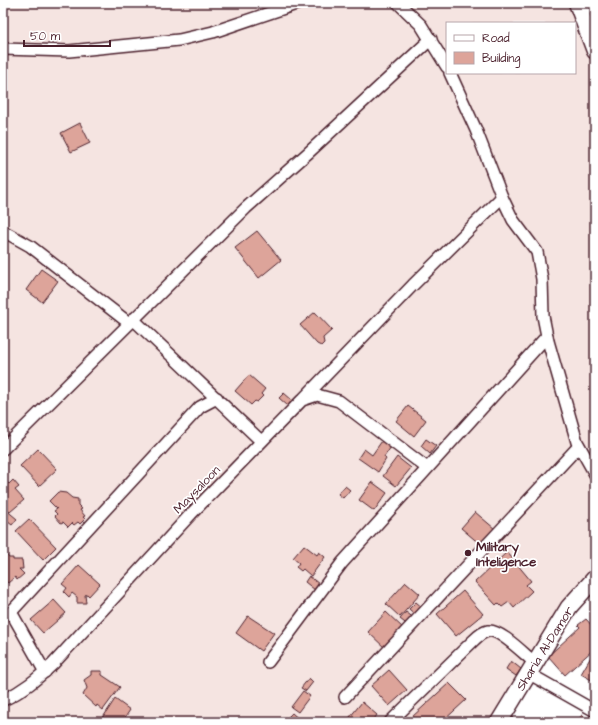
<svg xmlns="http://www.w3.org/2000/svg" width="598" height="725" font-family="'Architects Daughter',sans-serif">
<style>
.built{fill:#f5e4e1;fill-rule:evenodd}
.building{fill:#dda49a;stroke:#4a1f2b}
.lines{fill:none;stroke-linecap:round;stroke-linejoin:round}
.street-casing{stroke:#4a1f2b;stroke-width:14}
.secondary-casing{stroke:#4a1f2b;stroke-width:19}
.street{stroke:#fff;stroke-width:11}
.secondary{stroke:#fff;stroke-width:16}
.poi-dot{fill:#4a1f2b;stroke:#fff;stroke-width:1.5}
.labels{text-anchor:middle;stroke-width:3.5;stroke-linejoin:round;paint-order:stroke}
.street-label{font-size:13px;fill:#4a1f2b;stroke:#fff}
.poi-label{font-size:13px;font-weight:bold;fill:#4a1f2b;stroke:#fff;text-anchor:start}
</style>
<rect width="100%" height="100%" fill="#fff"/>
<filter id="ink" filterUnits="userSpaceOnUse"><feTurbulence type="fractalNoise" baseFrequency=".025" numOctaves="2"/><feDisplacementMap in="SourceGraphic" scale="8" xChannelSelector="R" yChannelSelector="G"/><feConvolveMatrix kernelMatrix="1 2 1 2 8 2 1 2 1" color-interpolation-filters="sRGB"/></filter>
<g filter="url(#ink)">
<path class="built" d="M3,3h580l12,28v543l-102,148h-490zM447,23h128v50h-128z"/>
<g class="building">
<polygon points="80,123 90,143 71,152 61,133"/>
<polygon points="257,231 281,260 259,278 235,248"/>
<polygon points="41,269 58,281 42,302 26,290"/>
<polygon points="315,312 332,330 323,338 324,343 321,346 317,344 300,325"/>
<polygon points="249,375 265,389 261,394 263,396 257,402 255,401 251,405 235,391"/>
<polygon points="284,393 292,400 288,406 279,398"/>
<polygon points="408,406 426,420 414,436 396,421"/>
<polygon points="384,438 393,444 384,457 386,459 378,472 358,458 364,449 372,455"/>
<polygon points="426,439 436,446 430,454 421,446"/>
<polygon points="38,449 57,469 39,486 20,466"/>
<polygon points="397,457 411,468 396,486 383,476"/>
<polygon points="13,480 19,487 15,490 24,500 10,512 3,504 4,502 3,483 6,481 9,484"/>
<polygon points="372,482 387,493 374,511 359,500"/>
<polygon points="345,486 350,490 343,498 338,494"/>
<polygon points="58,492 66,493 72,498 78,499 78,505 82,509 80,510 85,516 83,517 85,519 80,524 78,522 74,525 72,523 68,527 63,522 61,523 55,516 57,514 54,511 57,509 49,501"/>
<polygon points="5,509 17,519 12,525 3,518"/>
<polygon points="475,512 495,529 481,545 461,528"/>
<polygon points="29,519 56,547 43,560 16,531"/>
<polygon points="304,545 317,555 319,552 325,557 311,576 303,569 301,571 296,567 299,563 293,558"/>
<polygon points="3,551 9,558 13,558 13,560 22,560 23,569 19,569 24,574 17,580 15,577 8,583 4,579 3,581"/>
<polygon points="507,552 531,581 526,585 532,591 514,608 509,602 502,607 498,603 496,605 475,582"/>
<polygon points="79,565 100,584 89,596 87,594 85,595 86,603 77,603 77,597 72,593 69,597 64,592 67,588 62,584"/>
<polygon points="309,576 319,584 315,590 305,582"/>
<polygon points="406,582 420,594 400,617 386,604"/>
<polygon points="463,591 483,614 456,636 437,614"/>
<polygon points="54,600 66,613 43,633 31,620"/>
<polygon points="416,602 424,609 418,617 409,609"/>
<polygon points="386,612 404,629 386,649 368,632"/>
<polygon points="406,612 415,619 409,626 400,619"/>
<polygon points="248,616 274,633 261,651 236,633"/>
<polygon points="586,619 595,629 595,648 565,675 548,656 580,627 578,625"/>
<polygon points="592,655 595,657 595,682 581,674"/>
<polygon points="511,661 521,669 516,676 506,669"/>
<polygon points="389,670 407,690 389,706 371,686"/>
<polygon points="91,671 102,671 102,675 120,687 103,710 97,705 96,707 83,695 87,688 84,680 91,675"/>
<polygon points="309,678 313,682 306,691 301,688"/>
<polygon points="449,683 466,700 442,722 418,722 412,717"/>
<polygon points="303,691 310,696 298,712 291,707"/>
<polygon points="115,699 130,710 122,722 107,722 102,719"/>
<polygon points="362,702 377,715 372,722 346,722"/>
<polygon points="292,713 302,722 283,722"/>
<polygon points="582,715 594,722 577,722"/>
</g>
<g class="lines">
<defs>
<g id="street">
<polyline points="398,3 421,25 447,67"/>
<polyline points="3,49 69,51 179,40 213,32 299,3"/>
<polyline points="450,73 476,130 502,197 513,220 537,252 542,279 543,316 548,341 577,442 595,474"/>
<polyline points="3,231 30,246 129,323"/>
<polyline points="133,319 261,441"/>
<polyline points="304,398 413,285 502,197"/>
<polyline points="3,449 246,208 308,153 431,39"/>
<polyline points="268,662 342,563 547,336"/>
<polyline points="45,672 11,612 200,407 217,398"/>
<polyline points="528,673 595,711"/>
<polyline points="345,697 579,446"/>
<path d="M3,700c20,-9 34,-21 50,-36l138,-150 111,-114 15,-5 22,6 88,67"/>
<path d="M390,722l83,-81c4,-4 9,-9 15,-10 12,-2 37,24 46,31"/>
</g>
<g id="secondary">
<polyline points="577,3 595,51"/>
<polyline points="593,3 595,8"/>
<polyline points="499,722 569,607 595,578"/>
</g>
</defs>
<use href="#street" class="street-casing"/>
<use href="#secondary" class="secondary-casing"/>
<use href="#street" class="street"/>
<use href="#secondary" class="secondary"/>
</g>
</g>
<circle class="poi-dot" cx="468" cy="553" r="4"/>
<g class="labels">
<g class="street-label">
<text transform="translate(196 489) rotate(-46)" y="5">Maysaloon</text>
<text transform="translate(544 648) rotate(-58)" y="5">Sharia Al-Damor</text>
</g>
<g class="poi-label">
<text x="476" y="551">Military<tspan x="476" dy="15">Inteligence</tspan></text>
</g>
</g>
<rect width="598" height="725" fill="none" stroke="#fff" stroke-width="16"/>
<rect x="8" y="8" width="582" height="709" fill="none" stroke="#4a1f2b" stroke-width="1.5" filter="url(#ink)"/>
<rect x="446" y="22" width="130" height="52" fill="#ffffff" stroke="#b7a5aa"/>
<rect x="454" y="35" width="20" height="6" fill="#ffffff" stroke="#b7a5aa"/>
<text x="482" y="42" font-size="12" fill="#4a1f2b">Road</text>
<rect x="454" y="52" width="20" height="12" fill="#dda49a" stroke="#b7a5aa"/>
<text x="482" y="62" font-size="12" fill="#4a1f2b">Building</text>
<path d="M24 40v6h86v-6" fill="none" stroke="#4a1f2b" stroke-width="2"/>
<text x="30" y="40" font-size="12" fill="#4a1f2b" stroke="#ffffff" stroke-width="3" paint-order="stroke">50 m</text>
</svg>
